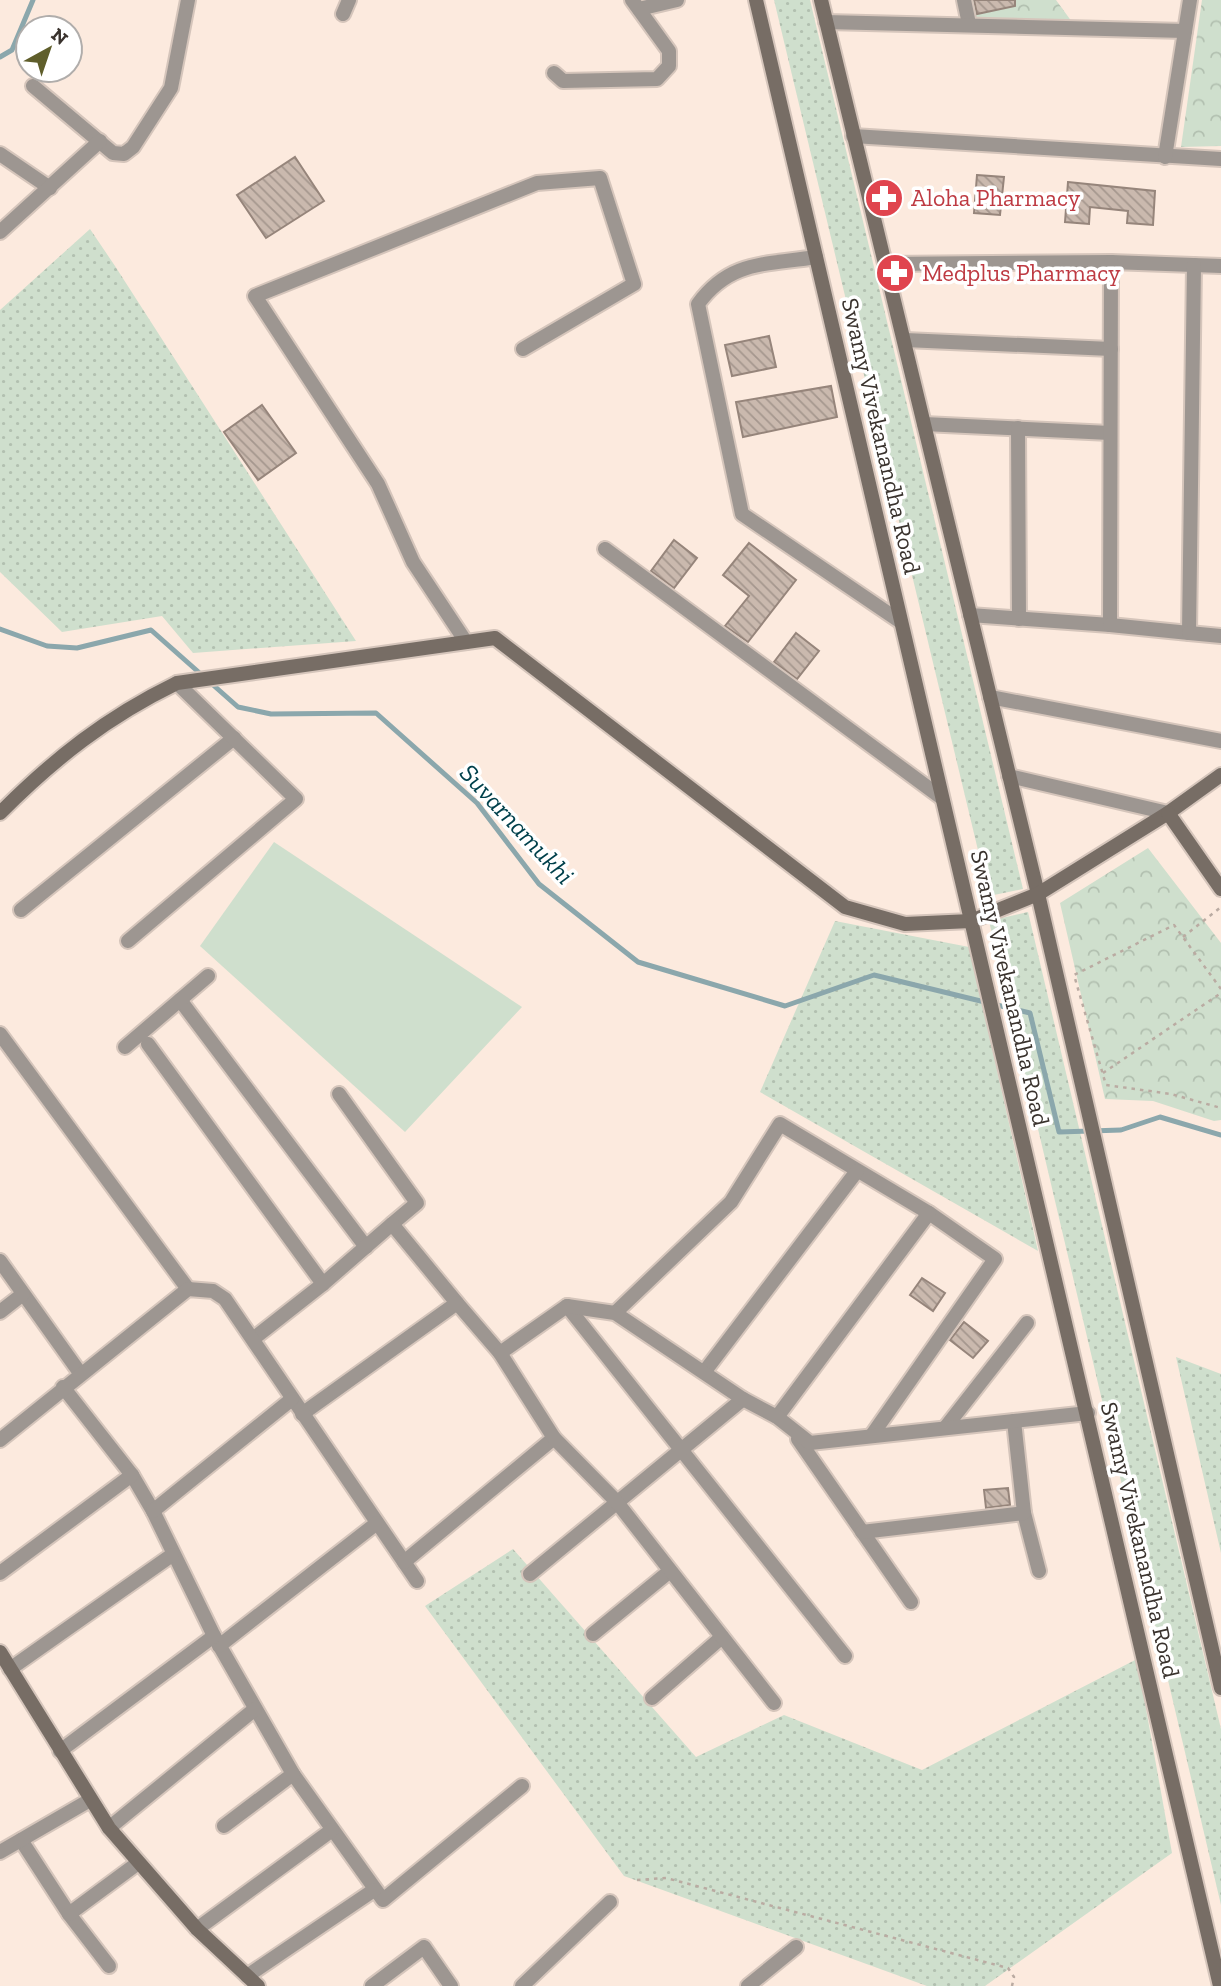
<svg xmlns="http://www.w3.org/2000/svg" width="1221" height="1986" font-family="'Zilla Slab',serif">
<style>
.grass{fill:url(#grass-dots)}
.park{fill:url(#park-crowns)}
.pitch{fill:#cfdfcd}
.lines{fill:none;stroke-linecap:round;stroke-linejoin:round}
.stream{stroke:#8ba7ac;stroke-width:5}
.building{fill:url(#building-back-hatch);stroke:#96857b;stroke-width:2}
.street-casing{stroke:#d5c5bb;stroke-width:18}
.secondary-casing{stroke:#d5c5bb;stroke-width:18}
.path{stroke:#baaba2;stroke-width:2.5;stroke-dasharray:3.5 5;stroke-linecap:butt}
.street{stroke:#9d9691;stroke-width:14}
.secondary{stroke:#776d65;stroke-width:14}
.labels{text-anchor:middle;stroke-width:7;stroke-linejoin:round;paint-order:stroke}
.health-label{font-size:24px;fill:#be3a42;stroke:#fff;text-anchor:start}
.street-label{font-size:24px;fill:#39322d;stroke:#fff}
.water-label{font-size:26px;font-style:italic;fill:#00404b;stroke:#fff}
</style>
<defs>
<pattern id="grass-dots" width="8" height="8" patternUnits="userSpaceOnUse" patternTransform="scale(1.75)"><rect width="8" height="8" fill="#cfdfcd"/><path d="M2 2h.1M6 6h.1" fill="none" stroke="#b2c0b0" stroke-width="1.8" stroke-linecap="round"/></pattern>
<pattern id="park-crowns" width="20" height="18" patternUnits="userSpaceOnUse" patternTransform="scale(1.75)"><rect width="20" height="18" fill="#cfdfcd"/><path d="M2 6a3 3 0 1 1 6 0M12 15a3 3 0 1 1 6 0" fill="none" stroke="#b2c0b0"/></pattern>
<pattern id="building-back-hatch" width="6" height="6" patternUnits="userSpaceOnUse" patternTransform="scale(1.75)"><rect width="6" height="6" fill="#cab9ae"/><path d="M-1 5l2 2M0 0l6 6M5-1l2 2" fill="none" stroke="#a5978e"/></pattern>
</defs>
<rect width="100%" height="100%" fill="#fceade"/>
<g class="grass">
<polygon points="774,0 810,0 1023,889 989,896"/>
<polygon points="90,229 115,266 356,641 193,653 162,616 62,632 0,572 0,310"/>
<polygon points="1028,912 1221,1729 1221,1905 989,921"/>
<polygon points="835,921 969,947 1038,1251 760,1092"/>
<polygon points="1176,1357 1221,1374 1221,1553"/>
<polygon points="513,1549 696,1757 784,1715 922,1770 1137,1659 1172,1853 985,1986 927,1986 624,1876 425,1606"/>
</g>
<g class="park">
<polygon points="970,0 1056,0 1072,22 975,20"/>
<polygon points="1202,0 1221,0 1221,146 1181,147"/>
<polygon points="1148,848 1221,943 1221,1120 1214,1121 1153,1101 1105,1099 1060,903"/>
</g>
<polygon class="pitch" points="274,842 522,1007 405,1132 200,946"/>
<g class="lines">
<g class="stream">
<polyline points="0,57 12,50 33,0"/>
<polyline points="0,629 47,646 77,648 151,630 238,707 271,714 376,713 477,803 539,884 638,962 785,1006 874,975 1030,1013 1059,1132 1121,1130 1160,1117 1221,1135"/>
</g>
</g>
<g class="building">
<polygon points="974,0 1015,0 1015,6 977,14"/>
<polygon points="295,157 324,201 266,238 237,195"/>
<polygon points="977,175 1004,177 1000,215 974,213"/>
<polygon points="1068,182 1155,191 1153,225 1127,223 1128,211 1090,207 1089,224 1065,222"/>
<polygon points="769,336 776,367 732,376 725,345"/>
<polygon points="831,386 837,417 743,437 736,402"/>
<polygon points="262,405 296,453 258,480 224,432"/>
<polygon points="674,540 697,558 674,588 651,571"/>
<polygon points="749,543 796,580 748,642 725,626 749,596 723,575"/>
<polygon points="796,633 819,651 797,679 774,662"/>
<polygon points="922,1278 945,1293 933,1311 910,1295"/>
<polygon points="964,1322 988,1341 973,1358 950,1340"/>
<polygon points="1008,1488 1010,1505 986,1508 984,1490"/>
</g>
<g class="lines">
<defs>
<g id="street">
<polyline points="964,0 969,24"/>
<polyline points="639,9 677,0"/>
<polyline points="343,14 349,0"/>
<polyline points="826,22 1185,31"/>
<polyline points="554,73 563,81 657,79 669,66 669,51 632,0"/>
<polyline points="33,86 113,153 124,154 133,147 171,88 188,0"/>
<polyline points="853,136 1221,159"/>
<polyline points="0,154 50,188"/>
<polyline points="1165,157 1190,0"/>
<polyline points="0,232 100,141"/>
<path d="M816,257c-50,8 -86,3 -118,47l44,210 159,108"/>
<polyline points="886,264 1111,262 1221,266"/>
<polyline points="905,340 1111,349"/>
<polyline points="924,424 1110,433"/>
<polyline points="1018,428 1019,619"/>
<polyline points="605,549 942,798"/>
<polyline points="970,615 1110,625 1111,262"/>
<polyline points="1110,625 1189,633 1194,265"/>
<polyline points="1189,633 1221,636"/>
<polyline points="466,642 413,562 378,484 255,296 537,183 600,178 634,284 523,349"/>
<polyline points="990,697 1221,741"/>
<polyline points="1009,776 1168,813"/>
<polyline points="21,910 234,738"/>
<polyline points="128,941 296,799 177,683"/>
<polyline points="180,1000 366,1247"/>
<polyline points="0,1034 188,1289"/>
<polyline points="148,1044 323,1284"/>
<polyline points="125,1047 208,976"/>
<polyline points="339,1094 417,1203 392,1224"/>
<polyline points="0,1261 80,1373"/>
<polyline points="567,1306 845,1656"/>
<polyline points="0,1312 23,1294"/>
<polyline points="615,1313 731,1202 780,1124 929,1213 995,1259 872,1435"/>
<polyline points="253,1339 323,1284 392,1224 457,1303"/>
<polyline points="705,1371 857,1171"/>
<polyline points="63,1387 132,1475 153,1511 214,1636 293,1774 383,1900 522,1786"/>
<polyline points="302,1414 457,1303 500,1353"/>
<polyline points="777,1417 929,1213"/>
<polyline points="945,1428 1027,1323"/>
<polyline points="798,1439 911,1602"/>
<polyline points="0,1440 188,1289 213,1291 225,1299 417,1581"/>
<polyline points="153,1511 292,1399"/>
<polyline points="1024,1513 1039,1571"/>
<polyline points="862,1532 1024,1513 1014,1421"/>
<polyline points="404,1562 554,1438"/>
<polyline points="0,1573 132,1475"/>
<polyline points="530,1574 743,1399"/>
<polyline points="593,1634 670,1571"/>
<polyline points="219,1646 377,1523"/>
<polyline points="10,1669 172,1555"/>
<polyline points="652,1698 722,1637"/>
<polyline points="774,1703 616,1501 554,1438 500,1353 567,1306 615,1313 743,1399 777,1417 810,1443 1088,1413"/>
<polyline points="60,1751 214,1636"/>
<polyline points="224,1826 293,1774"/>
<polyline points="109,1828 255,1709"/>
<polyline points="21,1840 69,1914 109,1966"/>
<polyline points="0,1852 90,1800"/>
<polyline points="69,1914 138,1863"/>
<polyline points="197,1929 332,1830"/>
<polyline points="247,1976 374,1890"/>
<polyline points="372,1986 424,1947 451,1986"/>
<polyline points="522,1986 610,1902"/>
<polyline points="748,1986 796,1947"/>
</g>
<g id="secondary">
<polyline points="756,0 1220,1986"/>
<polyline points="821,0 1038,894 1221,1688"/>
<path d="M0,813c55,-55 107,-96 177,-130l318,-45 350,269 60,17 66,-3 67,-27 130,-81 53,-38"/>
<polyline points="1168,813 1221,889"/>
<polyline points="0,1652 109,1828 197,1929 258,1986"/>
</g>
</defs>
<use href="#street" class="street-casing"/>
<use href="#secondary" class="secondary-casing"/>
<g class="path">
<polyline points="1183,937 1221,907"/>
<polyline points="1221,989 1174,925 1074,975 1106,1085 1171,1094 1221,1108"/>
<polyline points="1103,1073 1221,993"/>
<polyline points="637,1880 666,1878 1008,1968 1014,1977 1012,1986"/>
</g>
<use href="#street" class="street"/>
<use href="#secondary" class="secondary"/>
</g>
<defs>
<symbol id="pharmacy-disc" viewBox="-11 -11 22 22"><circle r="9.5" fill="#e0444e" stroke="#fff"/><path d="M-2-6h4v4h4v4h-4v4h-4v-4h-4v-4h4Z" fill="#fff"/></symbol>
</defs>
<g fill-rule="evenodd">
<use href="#pharmacy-disc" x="862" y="176" width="44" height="44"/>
<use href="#pharmacy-disc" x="873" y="251" width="44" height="44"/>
</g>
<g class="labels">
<g class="health-label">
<text x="911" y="206">Aloha Pharmacy</text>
<text x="922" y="281">Medplus Pharmacy</text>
</g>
<g class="street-label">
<text transform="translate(881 436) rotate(77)" y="8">Swamy Vivekanandha Road</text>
<text transform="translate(1010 988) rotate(77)" y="8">Swamy Vivekanandha Road</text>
<text transform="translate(1140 1540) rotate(77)" y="8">Swamy Vivekanandha Road</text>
</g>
<g class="water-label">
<text transform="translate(517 824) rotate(47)" y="9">Suvarnamukhi</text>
</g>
</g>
<g transform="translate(49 49) rotate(40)"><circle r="33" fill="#ffffff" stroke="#b0adab" stroke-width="2"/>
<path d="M0-5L12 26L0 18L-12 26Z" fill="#5f5e2b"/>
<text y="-10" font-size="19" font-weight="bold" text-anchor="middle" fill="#39322d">N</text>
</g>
</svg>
